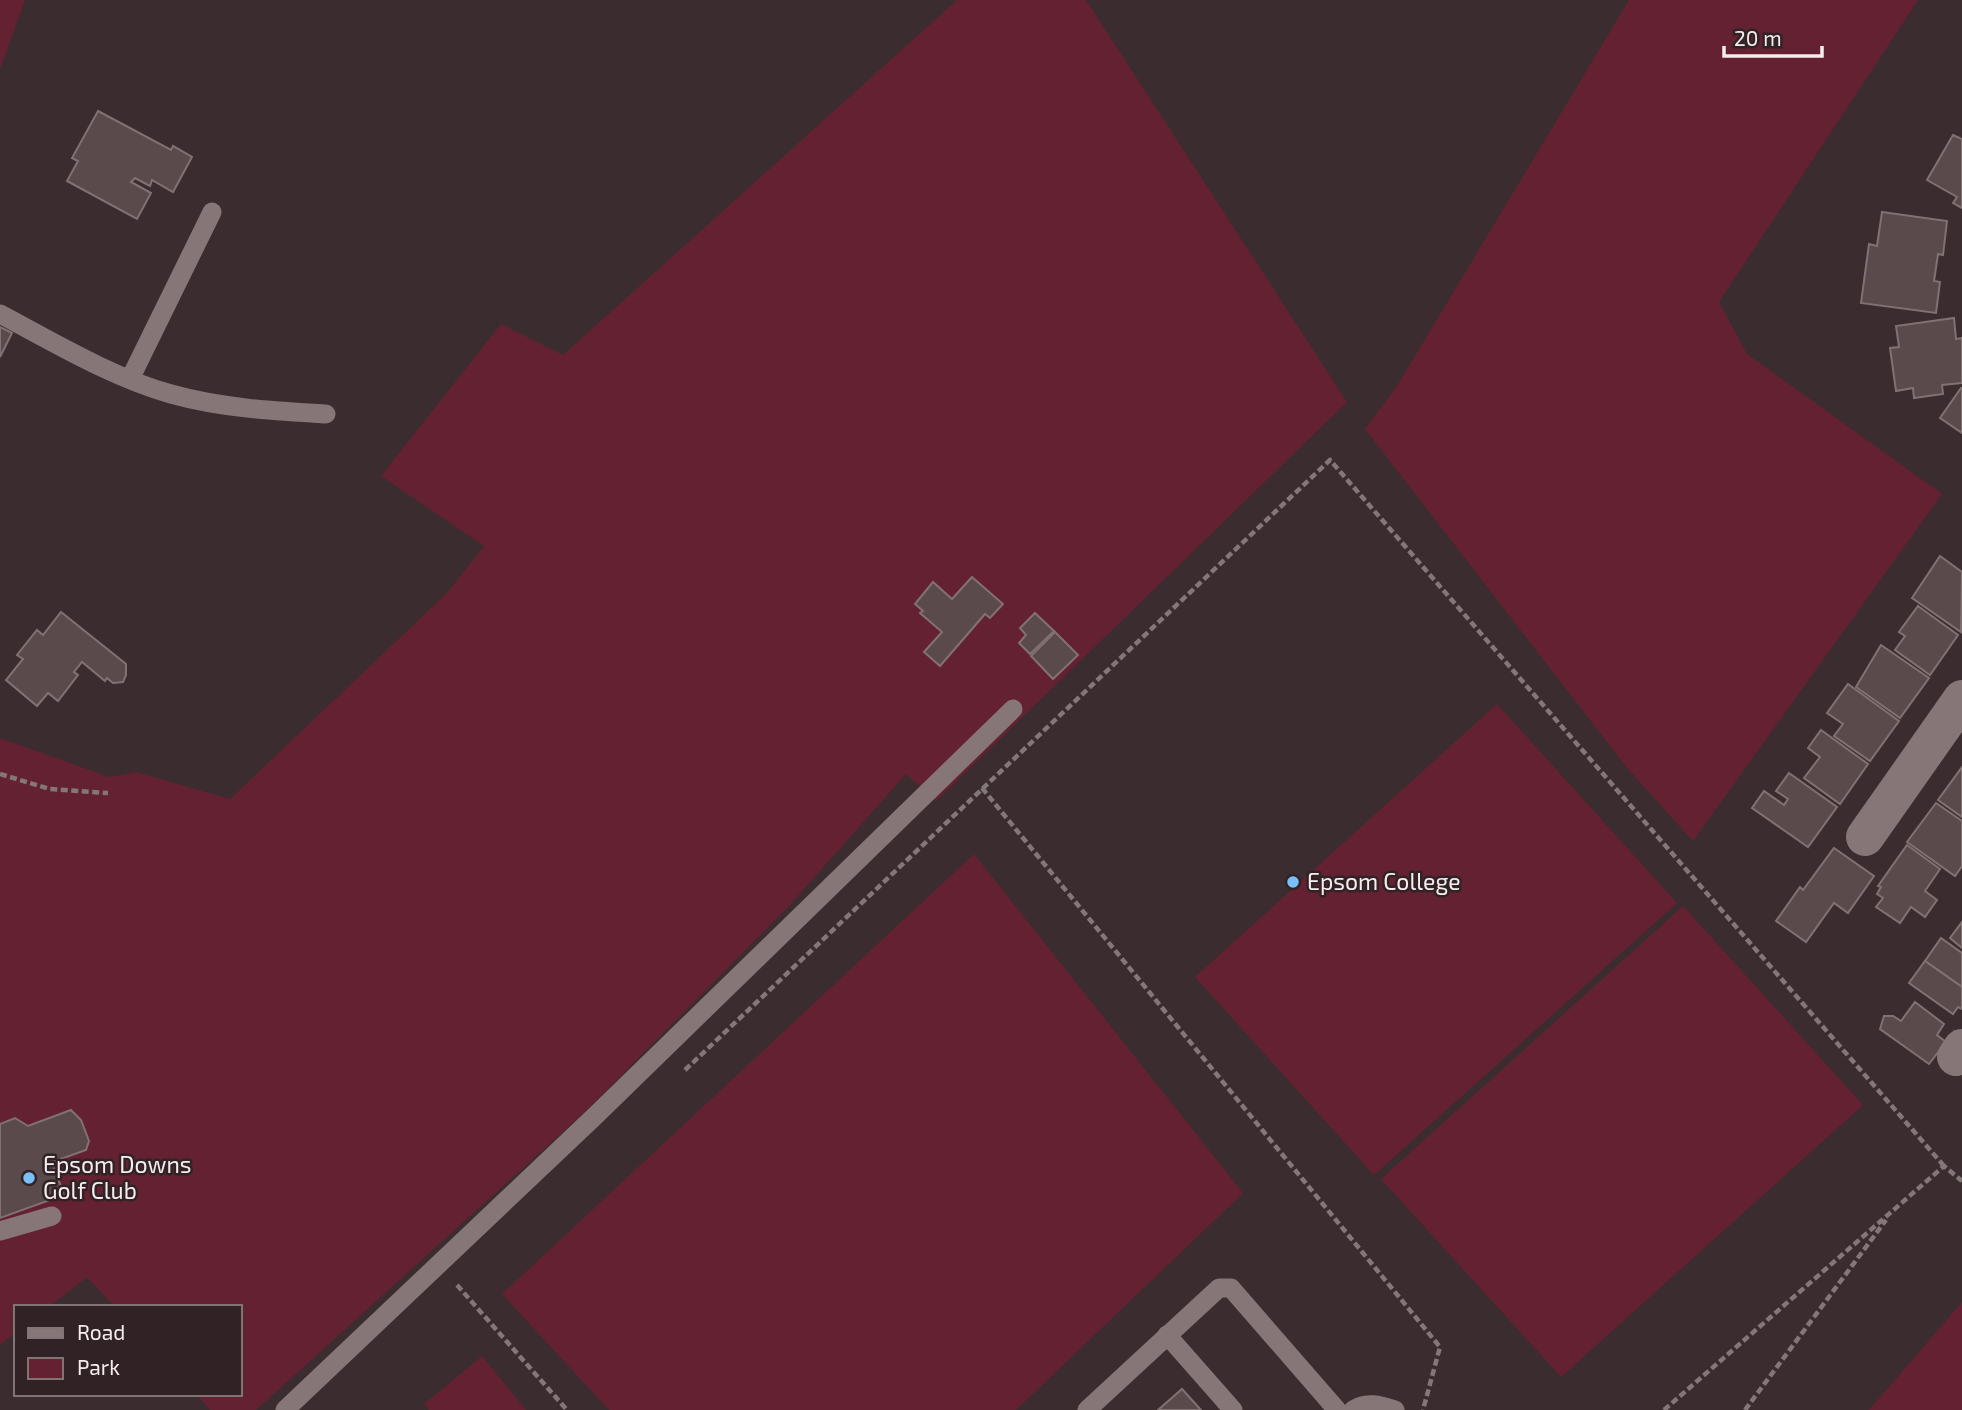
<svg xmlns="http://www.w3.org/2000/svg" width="1962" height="1410" font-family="'Exo 2',sans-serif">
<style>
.green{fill:#642131;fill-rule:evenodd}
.building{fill:#5a4a4c;stroke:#827173;stroke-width:2}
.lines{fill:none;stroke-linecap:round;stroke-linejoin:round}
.path{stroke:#837778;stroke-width:4.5;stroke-dasharray:7 3.5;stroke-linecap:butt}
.service{stroke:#877678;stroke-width:19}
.minor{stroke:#877678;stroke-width:38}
.poi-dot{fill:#79bff8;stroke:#312325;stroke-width:2.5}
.labels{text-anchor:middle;stroke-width:5;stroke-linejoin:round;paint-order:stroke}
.poi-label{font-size:23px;fill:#f6edee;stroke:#312325;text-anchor:start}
</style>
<rect width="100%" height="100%" fill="#3b2d2f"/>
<g class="green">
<polygon points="0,0 25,0 0,69"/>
<path d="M957,0h129l261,402 -411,399 -30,-27 -117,132 -202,204 -331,300h-46l-14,-16h44v-87h-125l-28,-30 -38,30h-33v25l-16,13v-607l109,39 27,-5 94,27 217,-206 37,-47 -103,-70 120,-152 62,31zM972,577l31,27 -13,14 -5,-4 -45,51 2,-33 -21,-19 2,-3 -8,-7 18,-21 19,17zM1035,613l18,17 -23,24 -11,-11 7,-8 -6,-7zM1055,632l23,23 -25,24 -22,-22z"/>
<polygon points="1629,0 1918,0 1719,302 1747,354 1942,494 1693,841 1627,768 1365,429 1397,386"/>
<polygon points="1497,704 1677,903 1374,1175 1195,977"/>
<polygon points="974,854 1243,1193 1016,1410 609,1410 502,1294"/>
<polygon points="1683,906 1863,1105 1561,1377 1381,1179"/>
<polygon points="1962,1302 1962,1410 1869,1410"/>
<polygon points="482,1356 526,1410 429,1410 424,1404"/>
</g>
<g class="building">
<polygon points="98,111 171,150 173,146 192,157 173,192 152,180 150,186 135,178 131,182 151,193 137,219 67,181 78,161 72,158"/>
<polygon points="1953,135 1962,139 1962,208 1953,203 1957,197 1927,180"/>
<polygon points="1882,212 1947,221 1943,255 1938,254 1934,281 1940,282 1936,313 1861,303 1869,244 1877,246"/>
<polygon points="1954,318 1956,339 1962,338 1962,383 1942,385 1943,394 1914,398 1913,388 1896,391 1890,348 1899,347 1896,326"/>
<polygon points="0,327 12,333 0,357"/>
<polygon points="1961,388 1962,389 1962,433 1940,418"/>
<polygon points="1940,556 1962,572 1961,632 1912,598"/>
<polygon points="972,577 1003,604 990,618 985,614 940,666 924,652 942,632 920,613 923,611 915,604 933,582 952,599"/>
<polygon points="1918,606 1958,635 1930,675 1895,650 1905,636 1899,632"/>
<polygon points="61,612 126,664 126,675 123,682 113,683 107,678 105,681 82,662 74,672 78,675 58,701 48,693 37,706 6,680 23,659 17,655 37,630 43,635"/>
<polygon points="1035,613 1054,631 1030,654 1019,643 1026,635 1020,628"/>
<polygon points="1055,632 1078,655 1053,679 1031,656"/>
<polygon points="1881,645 1929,678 1900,718 1856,687"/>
<polygon points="1848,684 1899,721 1870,761 1834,736 1843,724 1827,713"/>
<polygon points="1821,730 1868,764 1840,804 1804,778 1820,757 1808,748"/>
<polygon points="1962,767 1962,817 1938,800"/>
<polygon points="1789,773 1837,807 1808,847 1752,808 1764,791 1784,805 1788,799 1776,791"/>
<polygon points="1936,803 1962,821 1962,866 1955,876 1907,842"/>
<polygon points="1907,845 1940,869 1925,891 1937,900 1925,917 1911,907 1900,923 1876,907 1883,898 1877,894 1881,887 1878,886"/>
<polygon points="1834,848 1874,876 1848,913 1834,903 1806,942 1776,921 1800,887 1803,890"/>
<polygon points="1962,922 1962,948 1950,938"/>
<polygon points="1941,938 1962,953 1962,987 1925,961"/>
<polygon points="1925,961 1962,987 1962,1009 1958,1007 1953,1014 1909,983"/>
<polygon points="1915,1002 1944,1024 1937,1035 1946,1042 1929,1064 1880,1029 1884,1016 1893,1016 1901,1021"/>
<polygon points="71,1110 81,1120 89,1141 86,1150 52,1162 64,1195 0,1218 0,1124 15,1118 28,1126"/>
<polygon points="1182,1389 1201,1410 1158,1410"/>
</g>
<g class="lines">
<g class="path">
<polyline points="0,774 50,789 108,793"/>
<polyline points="982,788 1440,1347 1423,1410"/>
<polyline points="685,1070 1330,460 1944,1166"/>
<polyline points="457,1285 567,1410"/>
<polyline points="1664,1410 1944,1166 1962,1181"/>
<polyline points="1745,1410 1886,1220"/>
</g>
<g class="service">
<path d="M0,314c53,28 113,64 171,80 50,14 103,17 155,20"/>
<polyline points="131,377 212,212"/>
<polyline points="0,1231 52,1216"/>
<polyline points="1167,1335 1233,1410"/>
<polyline points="285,1410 595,1116 1013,709"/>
<polyline points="1087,1410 1219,1288 1231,1288 1337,1410"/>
<path d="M1353,1410c13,-9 27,-5 42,0"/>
</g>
<g class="minor">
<polyline points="1865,837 1962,699"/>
<polyline points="1956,1057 1962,1048"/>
</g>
</g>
<g class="poi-dot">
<circle cx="1293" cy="882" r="7"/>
<circle cx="29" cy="1178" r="7"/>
</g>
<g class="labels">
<g class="poi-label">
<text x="1307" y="890">Epsom College</text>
<text x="43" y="1173">Epsom Downs<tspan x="43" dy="26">Golf Club</tspan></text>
</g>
</g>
<rect x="14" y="1305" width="228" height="91" fill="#312325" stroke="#807475" stroke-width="2"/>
<rect x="28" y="1328" width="35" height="10" fill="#877678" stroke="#807475" stroke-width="2"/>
<text x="77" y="1340" font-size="21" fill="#f6edee">Road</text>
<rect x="28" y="1358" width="35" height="21" fill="#642131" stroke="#807475" stroke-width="2"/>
<text x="77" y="1375" font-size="21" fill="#f6edee">Park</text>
<path d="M1724 46v10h98v-10" fill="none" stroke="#f6edee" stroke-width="3.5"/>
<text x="1734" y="46" font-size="21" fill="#f6edee" stroke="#312325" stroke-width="5" paint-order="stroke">20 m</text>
</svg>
